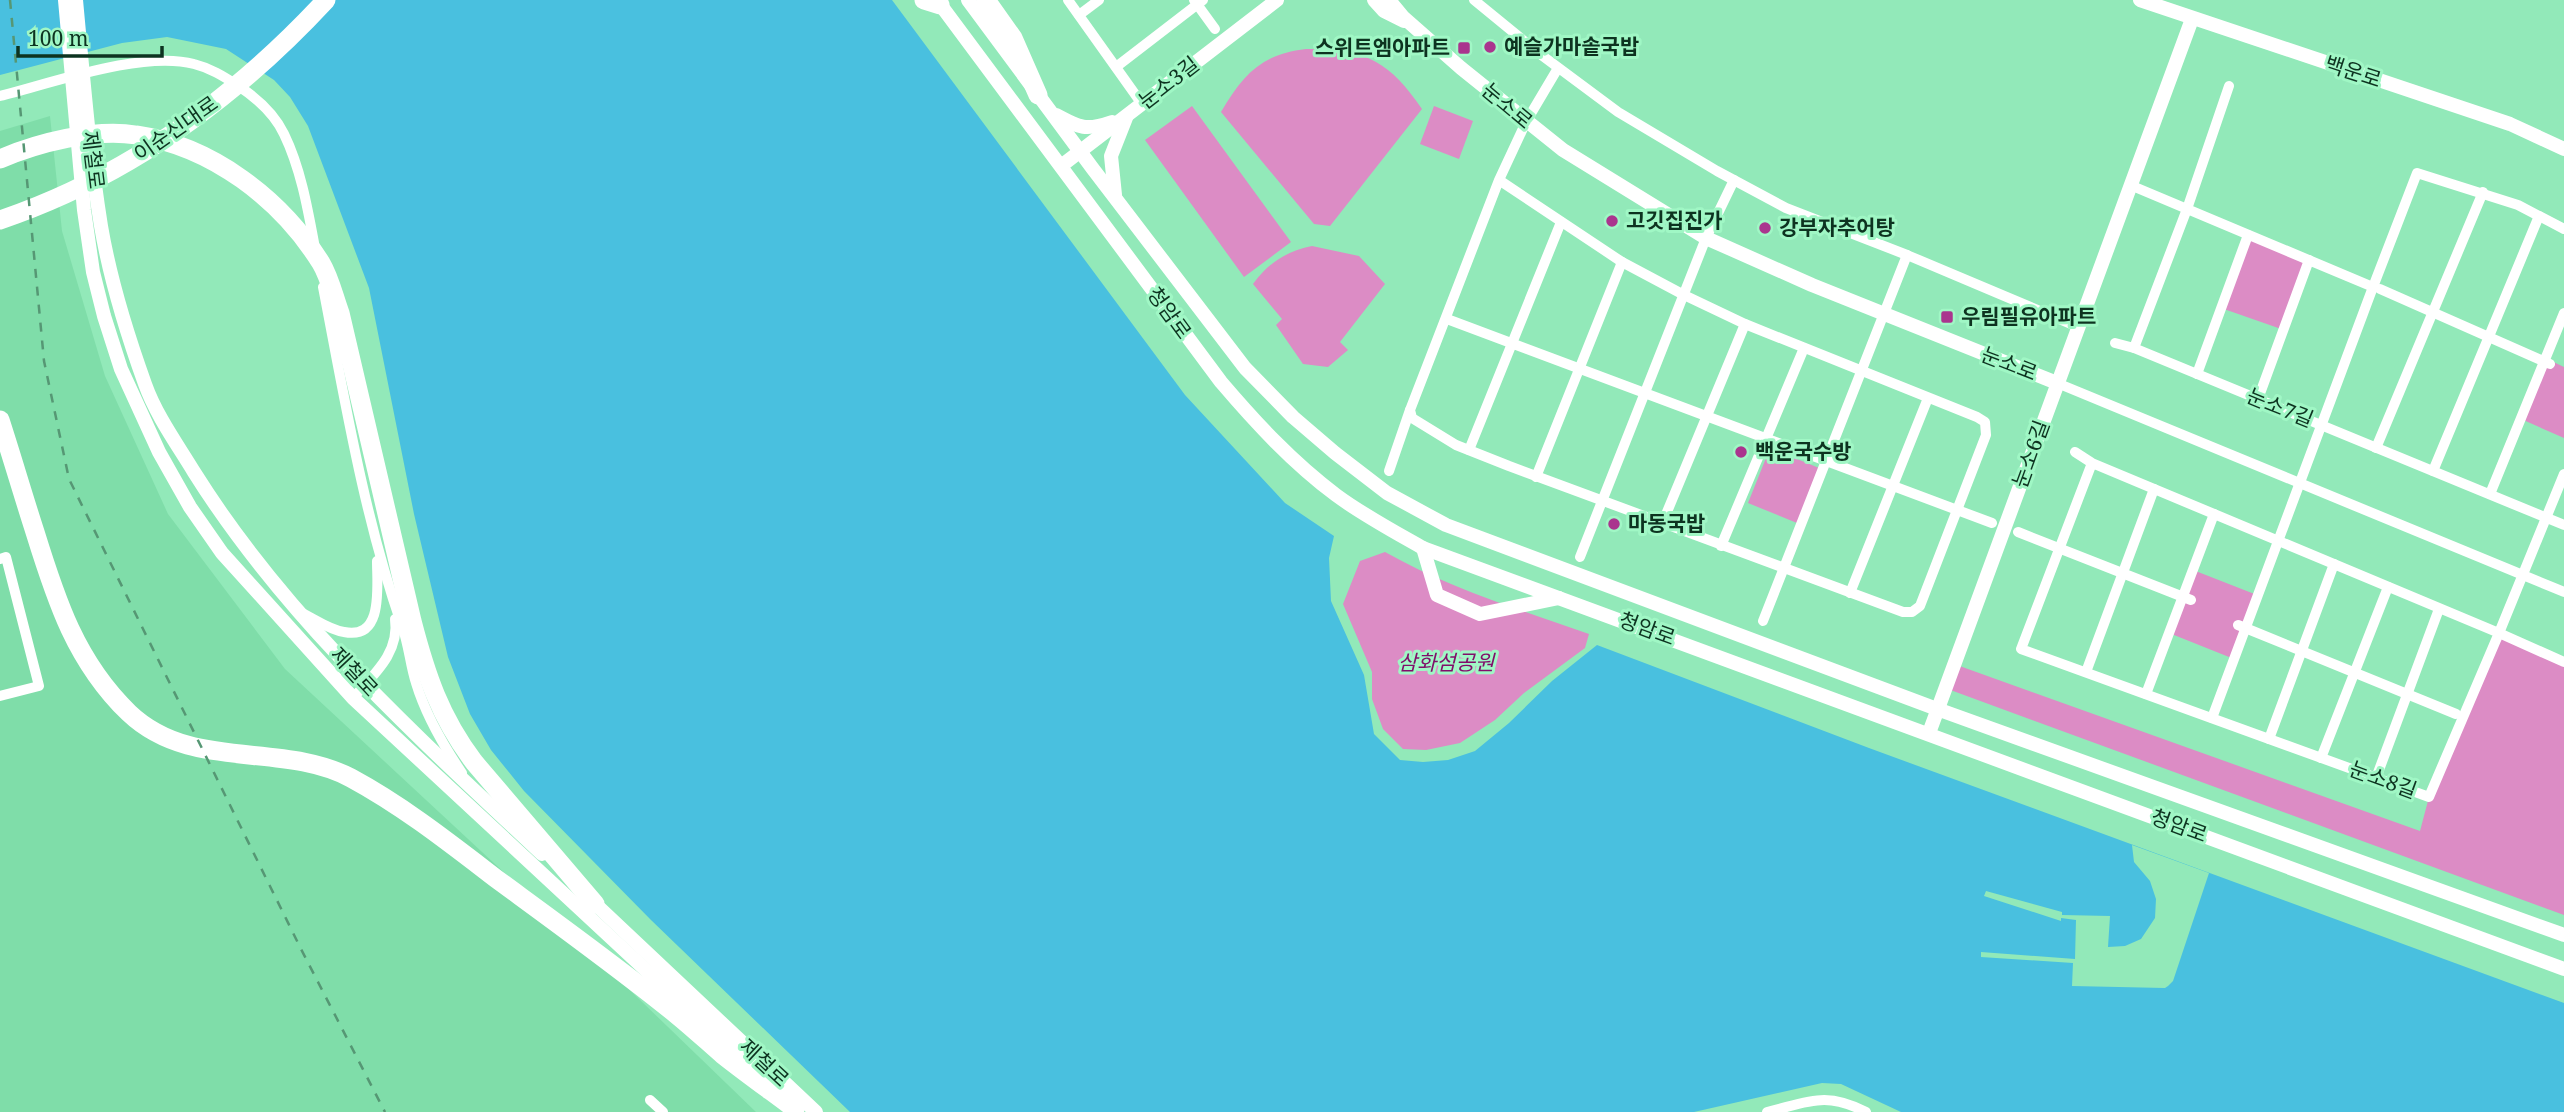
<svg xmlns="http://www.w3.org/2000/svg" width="2564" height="1112" font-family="'Noto Serif','Noto Sans KR',serif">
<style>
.built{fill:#7fdda9}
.green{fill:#dc8cc5}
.water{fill:#49c0df}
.pier{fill:#92e9b9}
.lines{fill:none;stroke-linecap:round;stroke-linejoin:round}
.street{stroke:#fff;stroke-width:10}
.secondary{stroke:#fff;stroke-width:14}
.highway{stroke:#fff;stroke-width:19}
.rail{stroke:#569774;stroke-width:2.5;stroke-dasharray:9 9;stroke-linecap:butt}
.poi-dot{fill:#aa358e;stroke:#a0f7c5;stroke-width:2.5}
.labels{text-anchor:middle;stroke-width:6;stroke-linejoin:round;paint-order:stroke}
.poi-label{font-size:21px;font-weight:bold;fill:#0d3320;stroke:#a0f7c5;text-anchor:start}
.street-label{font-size:21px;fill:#0d3320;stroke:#a0f7c5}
.park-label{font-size:21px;font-style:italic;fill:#810e6a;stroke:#a0f7c5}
</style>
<rect width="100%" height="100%" fill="#92e9b9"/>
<polygon class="built" points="50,116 62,231 105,376 168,514 285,669 609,970 756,1112 0,1112 0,131"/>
<g class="green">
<path d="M1306,49c59,-1 83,12 116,60l-92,117 -16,-2 -93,-112c22,-37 40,-58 85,-63z"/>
<polygon points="1192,106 1291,242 1244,277 1145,140"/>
<polygon points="1434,106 1473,121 1459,159 1420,144"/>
<polygon points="2248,235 2309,260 2284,330 2221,308"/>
<path d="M1312,246l47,10 26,28 -45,58 8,8 -20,17 -25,-3 -27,-39 6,-6 -29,-35c15,-21 34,-33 59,-38z"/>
<polygon points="2545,358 2564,367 2564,438 2521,419"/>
<polygon points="1770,448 1819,468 1797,523 1748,503"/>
<path d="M1385,552c64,36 135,58 204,82l-4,14 -61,45 -29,27 -35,23 -34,7 -23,-1 -20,-20 -11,-30v-27l-29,-68 17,-43z"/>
<polygon points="2193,570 2257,595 2234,659 2169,633"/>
<polygon points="2499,633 2564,662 2564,915 1945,688 1954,664 2420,831 2429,797"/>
</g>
<polygon class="water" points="0,0 892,0 1185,395 1285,503 1334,536 1329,558 1331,601 1364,675 1374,734 1400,760 1423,762 1448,760 1475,751 1509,723 1552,681 1597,645 1869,748 2564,1003 2564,1112 1901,1112 1841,1084 1822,1083 1694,1112 850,1112 651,920 524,791 491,750 470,714 448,657 414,514 369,288 308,126 290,97 274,80 226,49 167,37 122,43 0,75"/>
<polygon class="pier" points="2132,845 2209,873 2173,981 2168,986 2165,988 2072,986 2073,963 1981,957 1981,952 2075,959 2076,920 2061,918 2061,921 1984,896 1986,891 2062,912 2062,915 2110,916 2108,947 2125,946 2141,939 2155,918 2156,899 2150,881 2134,862"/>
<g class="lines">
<g class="street">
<polyline points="1068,0 1142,104"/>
<polyline points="1194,0 1215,29"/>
<polyline points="1474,0 1540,54 1618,112 1717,171 1786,208 1907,255 2078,327"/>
<polyline points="1079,15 1099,0"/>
<polyline points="1116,67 1203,0"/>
<polyline points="2229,86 2187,209 2134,348 2564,525"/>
<path d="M0,96c52,-13 143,-46 194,-32 16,4 29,12 43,21 20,13 37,28 47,49 17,35 24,76 31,114"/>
<polyline points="1499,180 1622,262 1684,295 1745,324 1977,417 1985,422 1986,435 1920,606 1912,612 1903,612 1509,466 1456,445 1412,418 1410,410 1499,180 1526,122 1558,68"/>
<polyline points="2130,185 2373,287 2417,173 2518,205 2564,229"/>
<path d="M323,287c22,114 41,230 79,339 7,19 8,39 14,57 10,33 27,62 46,90"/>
<polyline points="2380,289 2550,364"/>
<polyline points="1447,319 1992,523"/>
<polyline points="2115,343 2134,348"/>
<polyline points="2197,374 2248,235"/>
<polyline points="2057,383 2564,592"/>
<polyline points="2258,399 2309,260"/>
<polyline points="2376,448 2483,192"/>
<polyline points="1469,450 1561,222"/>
<polyline points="2075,452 2092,463 2499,633 2429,797 2021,649 2092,463"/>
<polyline points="1389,471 1410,410"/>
<polyline points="2433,471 2539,216"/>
<polyline points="2564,474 2499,633 2564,662"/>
<polyline points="1536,477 1622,262"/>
<polyline points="2490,494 2564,313"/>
<polyline points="1662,524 1745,324"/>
<polyline points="2018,532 2191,600"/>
<polyline points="1721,546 1804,348"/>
<polyline points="1580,557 1706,238 1734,180"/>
<polyline points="0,559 6,557 39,686 0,696"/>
<polyline points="1850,593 1928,398"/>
<path d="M304,614c12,6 26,16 40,18 40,8 33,-45 33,-71"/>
<polyline points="1763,621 1907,255"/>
<polyline points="2238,625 2456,714"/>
<polyline points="2086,672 2154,489"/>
<polyline points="2146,694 2214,514"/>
<path d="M353,698c20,-23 47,-45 42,-79"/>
<polyline points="2212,718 2373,287"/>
<polyline points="2269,739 2334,564"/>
<polyline points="2321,758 2388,587"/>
<polyline points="2376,778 2439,609"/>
<polyline points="650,1100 663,1112"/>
<path d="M1767,1112c42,-10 58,-21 99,0"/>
</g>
<g class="secondary">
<polyline points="65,0 84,210 93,272 104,316 121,369 159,452 190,507 222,553 353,698 746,1063"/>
<path d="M76,0c7,75 13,151 25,226 9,53 26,108 44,158 11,31 32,60 49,88 92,147 223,264 348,382"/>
<path d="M937,0l284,382c35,41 71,80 115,113 27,20 57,36 87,53l1141,421"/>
<polyline points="968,0 1093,169 1245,368 1293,417 1335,453 1387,493 1446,525 1937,709 2564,935"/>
<polyline points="1374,0 1384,11 1404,21"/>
<polyline points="1389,0 1403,17 1461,68 1563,150 1706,238 1812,285 2057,383"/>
<polyline points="2140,0 2510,124 2564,149"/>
<path d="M1056,115c24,13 30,16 56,7"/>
<polyline points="1061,166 1277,0"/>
<polyline points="1115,195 1111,156 1126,118"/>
<polyline points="1423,548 1437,595 1480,614 1559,598"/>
<polyline points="1929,733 2192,19"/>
<polyline points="590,899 816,1112"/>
</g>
<g class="highway">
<polyline points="924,0 940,5"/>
<polyline points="986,0 1013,38 1038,95"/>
<path d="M0,159c37,-16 95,-31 136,-24 76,11 145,64 185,128 9,15 13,34 19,50l72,308c14,54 28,96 62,141l121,142"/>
<path d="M0,220c127,-43 236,-123 326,-220"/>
<path d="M0,420c12,37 23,75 35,112 21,68 41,130 94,181 62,59 152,28 222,65 52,28 100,66 147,102 60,44 121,88 179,135 16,13 31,27 46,40 24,19 48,36 72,54"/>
</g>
<polyline class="rail" points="10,0 44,361 69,479 301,949 385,1112"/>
</g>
<g class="poi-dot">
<circle cx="1490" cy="47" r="7"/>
<rect x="1457" y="41" width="14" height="14" rx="3.5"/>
<circle cx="1612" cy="221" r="7"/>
<circle cx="1765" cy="228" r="7"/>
<rect x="1940" y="310" width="14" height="14" rx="3.5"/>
<circle cx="1741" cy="452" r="7"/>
<circle cx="1614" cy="524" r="7"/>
</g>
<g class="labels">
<g class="poi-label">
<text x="1504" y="54">예슬가마솥국밥</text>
<text x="1450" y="55" text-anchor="end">스위트엠아파트</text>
<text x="1626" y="228">고깃집진가</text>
<text x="1779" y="235">강부자추어탕</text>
<text x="1961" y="324">우림필유아파트</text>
<text x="1755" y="459">백운국수방</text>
<text x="1628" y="531">마동국밥</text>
</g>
<g class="street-label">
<text transform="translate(2353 72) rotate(18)" y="7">백운로</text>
<text transform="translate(1169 83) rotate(-38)" y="7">눈소3길</text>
<text transform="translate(1507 106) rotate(40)" y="7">눈소로</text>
<text transform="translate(176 129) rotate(-35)" y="7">이순신대로</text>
<text transform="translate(93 160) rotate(83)" y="7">제철로</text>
<text transform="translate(1169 313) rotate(54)" y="7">청암로</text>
<text transform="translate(2009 364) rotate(21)" y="7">눈소로</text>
<text transform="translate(2280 408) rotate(22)" y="7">눈소7길</text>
<text transform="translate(2031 454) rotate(-70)" y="7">눈소6길</text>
<text transform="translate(1647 629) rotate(20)" y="7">청암로</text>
<text transform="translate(354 672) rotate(47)" y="7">제철로</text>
<text transform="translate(2383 780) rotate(20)" y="7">눈소8길</text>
<text transform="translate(2179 826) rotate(20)" y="7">청암로</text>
<text transform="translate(764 1063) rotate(43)" y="7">제철로</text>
</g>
<g class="park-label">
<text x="1446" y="670">삼화섬공원</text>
</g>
</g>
<path d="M18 46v10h144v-10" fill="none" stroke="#0d3320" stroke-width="3.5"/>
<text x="28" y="46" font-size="21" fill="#0d3320" stroke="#a0f7c5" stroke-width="5" paint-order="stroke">100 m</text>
</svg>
